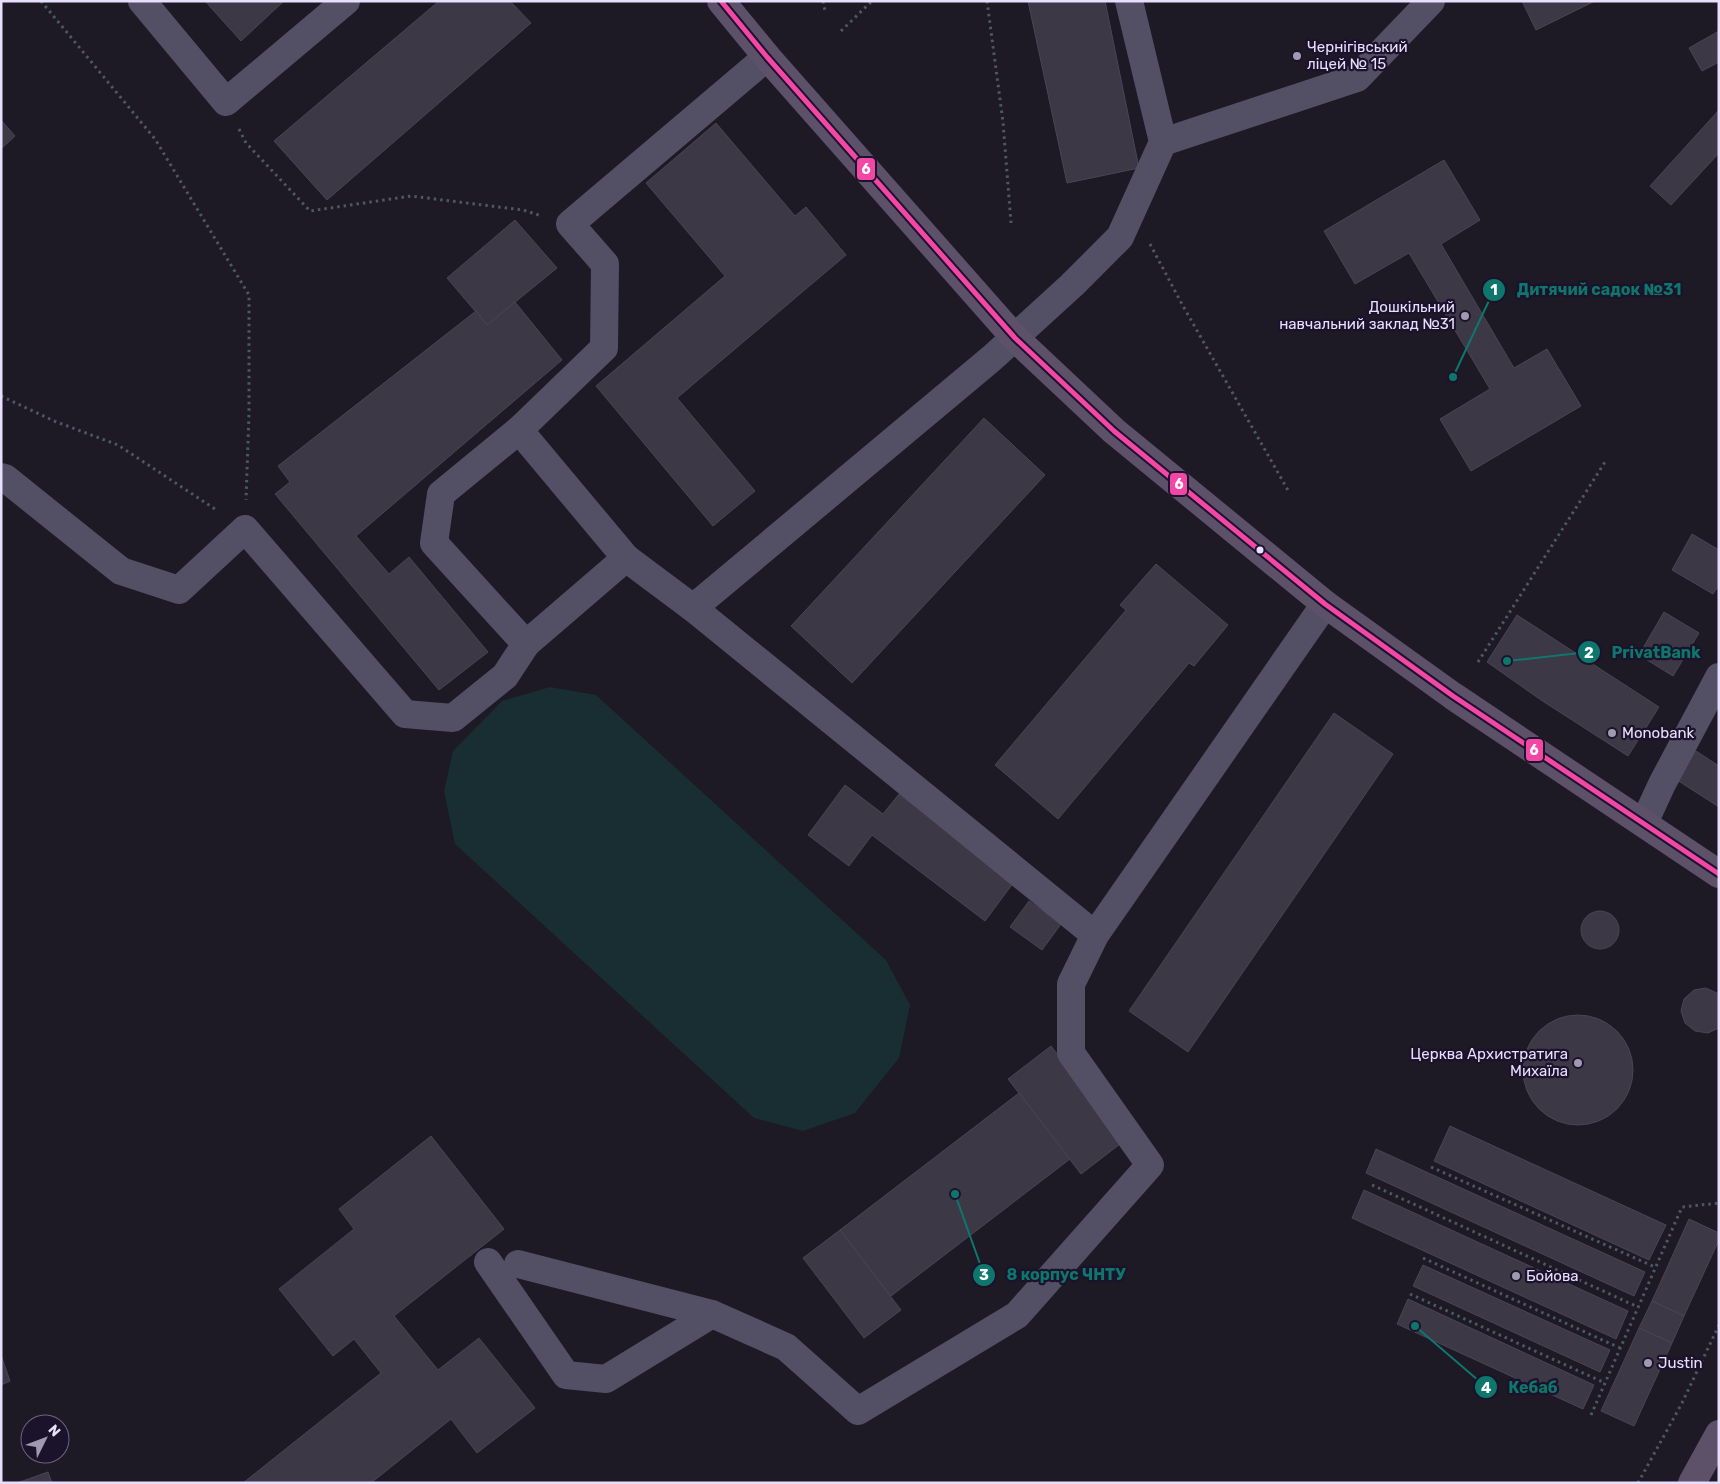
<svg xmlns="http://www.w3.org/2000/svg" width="1720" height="1484" font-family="Rubik,sans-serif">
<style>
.green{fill:#182e33}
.building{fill:#3c3846;stroke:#4b4457}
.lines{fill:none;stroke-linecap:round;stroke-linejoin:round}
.path{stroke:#4e5766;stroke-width:3;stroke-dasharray:2.5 4;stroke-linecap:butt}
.minor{stroke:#534f65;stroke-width:28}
.major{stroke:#5d5069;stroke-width:28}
.bus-1-casing{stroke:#1b132b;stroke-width:9}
.bus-1{stroke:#f346a5;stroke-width:5}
.poi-dot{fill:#a09ab1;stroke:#1b132b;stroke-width:2}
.bus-dot{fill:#e7dffd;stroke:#1b132b;stroke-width:2}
.labels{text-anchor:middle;stroke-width:4.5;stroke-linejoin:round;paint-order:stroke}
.poi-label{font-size:15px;fill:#e7dffd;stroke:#1b132b;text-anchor:start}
.leader{fill:none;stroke:#0f766e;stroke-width:2}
.callout-dot{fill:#0f766e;stroke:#1b132b;stroke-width:2}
.mark-label{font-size:15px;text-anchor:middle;font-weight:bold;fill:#fff}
.callout-label{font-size:16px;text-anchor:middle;font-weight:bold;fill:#0f766e;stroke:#1b132b;stroke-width:4.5;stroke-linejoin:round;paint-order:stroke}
.line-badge{stroke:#1b132b;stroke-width:2}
.badge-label{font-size:14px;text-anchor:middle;font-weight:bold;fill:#fff}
</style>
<rect width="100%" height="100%" fill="#1d1925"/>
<polygon class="green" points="550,687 596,695 886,960 910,1005 899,1058 855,1113 803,1131 754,1118 455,844 444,791 453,751 502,701"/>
<g class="building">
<polygon points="205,1 284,1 241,41"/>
<polygon points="439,1 510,1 531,23 327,200 274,141"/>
<polygon points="1028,1 1105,1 1139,168 1067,183"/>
<polygon points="1522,1 1595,1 1536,30"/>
<polygon points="1719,31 1719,62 1702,71 1689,48"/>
<polygon points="1719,110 1719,153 1671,205 1650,186"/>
<polygon points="1,120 15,136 1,149"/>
<polygon points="716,123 795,216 806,207 846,255 677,398 755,491 713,526 596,386 725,276 646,183"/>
<polygon points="1444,160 1480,220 1441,244 1514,368 1547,349 1581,406 1471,471 1440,419 1490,389 1409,253 1355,284 1324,231"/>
<polygon points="515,220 557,268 487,325 447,278"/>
<polygon points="515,302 562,360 356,536 389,574 409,557 488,652 439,690 275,494 290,482 278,466 476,311 487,325"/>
<polygon points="984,418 1045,475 852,683 791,626"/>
<polygon points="1692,534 1719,550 1719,585 1713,594 1672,570"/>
<polygon points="1156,564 1228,625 1194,666 1189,663 1058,819 995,765 1126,610 1120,605"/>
<polygon points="1664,612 1699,633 1673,676 1639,655"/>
<polygon points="1517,615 1659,707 1628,756 1541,700 1487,662"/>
<polygon points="1334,713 1393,754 1188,1052 1129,1011"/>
<polygon points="1696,751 1719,766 1719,807 1677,780"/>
<polygon points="845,785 883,814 899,794 1014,882 985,921 872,835 849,866 808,835"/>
<polygon points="1029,901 1061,924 1042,950 1010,927"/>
<circle cx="1600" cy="930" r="19"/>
<polygon points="1706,988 1719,994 1719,1028 1708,1033 1695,1031 1685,1023 1681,1011 1684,999 1694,990"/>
<circle cx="1578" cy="1070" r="55"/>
<polygon points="1051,1046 1124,1141 1081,1174 1008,1079"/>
<polygon points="1019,1093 1070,1159 891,1296 840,1230"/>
<polygon points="1450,1126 1666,1225 1649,1260 1434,1161"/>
<polygon points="431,1136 504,1229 394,1316 438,1370 479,1338 535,1408 477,1453 451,1419 371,1483 243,1483 381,1373 354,1339 333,1356 279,1289 354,1229 339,1209"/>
<polygon points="1376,1149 1645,1272 1634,1296 1366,1173"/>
<polygon points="1364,1190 1628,1311 1616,1339 1352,1218"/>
<polygon points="1689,1219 1719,1233 1719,1240 1684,1316 1652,1301"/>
<polygon points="840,1230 901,1310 864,1338 803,1258"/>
<polygon points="1423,1265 1610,1350 1600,1372 1413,1286"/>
<polygon points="1408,1299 1594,1385 1583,1409 1397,1324"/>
<polygon points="1652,1301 1684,1316 1672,1343 1639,1328"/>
<polygon points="1639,1328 1672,1343 1634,1426 1601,1411"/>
<polygon points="1,1355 10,1381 1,1385"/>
<polygon points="48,1472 52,1483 17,1483"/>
</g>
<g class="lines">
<g class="path">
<polyline points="41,1 155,139 249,295 249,414 246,500"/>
<polyline points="823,1 825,11"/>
<polyline points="987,1 1003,122 1011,223"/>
<polyline points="841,31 872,1"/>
<polyline points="239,129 246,143 310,211 411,196 523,210 542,216"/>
<polyline points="1150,244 1183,306 1289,492"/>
<polyline points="1,396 54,421 118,445 218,511"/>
<polyline points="1478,662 1605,462"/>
<polyline points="1431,1167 1655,1267"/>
<polyline points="1372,1185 1638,1307"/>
<polyline points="1423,1258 1620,1348"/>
<polyline points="1410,1294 1605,1383"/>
<polyline points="1591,1415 1682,1207 1719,1203"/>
<polyline points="1638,1483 1682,1403 1719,1325"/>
</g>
<g class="minor">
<polyline points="142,1 226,102 346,1"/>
<polyline points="1163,142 1357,78 1431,1"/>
<polyline points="519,430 626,558"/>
<polyline points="1,477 5,478 121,571 179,590 245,529 405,714 453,718 505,676 526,644 434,543 441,494 519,430 604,348 605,264 570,224 767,57"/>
<polyline points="693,608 1095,935"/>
<polyline points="526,644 626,558 693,608 992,358 1072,285 1120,237 1163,142 1129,1"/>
<polyline points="1644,823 1662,784 1719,677"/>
<polyline points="488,1262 566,1375 606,1379 712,1314"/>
<polyline points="518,1264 712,1314 786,1347 858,1411 1017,1315 1150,1165 1071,1053 1071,984 1095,935 1325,604"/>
</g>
<g class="major">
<polyline points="721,1 767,57 1015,338 1114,431 1325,604 1453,696 1719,874"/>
<polyline points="1692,1483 1719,1434"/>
</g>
<defs>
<polyline id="bus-1" points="721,1 767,57 1015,338 1114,431 1325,604 1453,696 1719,874"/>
</defs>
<use href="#bus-1" class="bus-1-casing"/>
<use href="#bus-1" class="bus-1"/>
</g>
<g class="poi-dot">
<circle cx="1297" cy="56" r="5"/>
<circle cx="1465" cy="316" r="5"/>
<circle cx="1612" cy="733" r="5"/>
<circle cx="1578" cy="1063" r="5"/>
<circle cx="1516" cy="1276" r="5"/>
<circle cx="1648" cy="1363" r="5"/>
</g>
<circle class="bus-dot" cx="1260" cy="550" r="4.5"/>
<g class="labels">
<g class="poi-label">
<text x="1307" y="52">Чернігівський<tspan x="1307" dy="17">ліцей № 15</tspan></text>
<text x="1455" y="312" text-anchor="end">Дошкільний<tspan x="1455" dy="17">навчальний заклад №31</tspan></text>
<text x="1622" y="738">Monobank</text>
<text x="1568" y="1059" text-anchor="end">Церква Архистратига<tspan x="1568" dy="17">Михаїла</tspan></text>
<text x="1526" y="1281">Бойова</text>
<text x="1658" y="1368">Justin</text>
</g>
</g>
<path class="leader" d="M1453 377L1494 290M1507 661L1589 652M955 1194L984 1275M1415 1326L1486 1387"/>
<g class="callout-dot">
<circle cx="1453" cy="377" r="5"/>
<circle cx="1507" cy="661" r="5"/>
<circle cx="955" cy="1194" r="5"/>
<circle cx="1415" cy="1326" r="5"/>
<circle cx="1494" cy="290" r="12"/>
<circle cx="1589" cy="652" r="12"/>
<circle cx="984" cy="1275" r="12"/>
<circle cx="1486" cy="1387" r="12"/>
</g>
<g class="mark-label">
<text x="1494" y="295">1</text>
<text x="1589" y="658">2</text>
<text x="984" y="1280">3</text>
<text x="1486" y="1393">4</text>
</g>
<g class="callout-label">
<text x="1599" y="295">Дитячий садок №31</text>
<text x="1656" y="658">PrivatBank</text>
<text x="1066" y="1280">8 корпус ЧНТУ</text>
<text x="1533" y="1393">Кебаб</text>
</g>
<g class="line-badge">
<rect x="856" y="157" width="20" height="24" rx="5" fill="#f346a5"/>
<rect x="1169" y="472" width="19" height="24" rx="5" fill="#f346a5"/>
<rect x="1525" y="738" width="19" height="24" rx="5" fill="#f346a5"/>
</g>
<g class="badge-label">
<text x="866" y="174">6</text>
<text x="1179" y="489">6</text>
<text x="1534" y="755">6</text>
</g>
<rect width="1720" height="1484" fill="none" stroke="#e7dffd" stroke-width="5"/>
<g transform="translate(45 1439) rotate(48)"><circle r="24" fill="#1b132b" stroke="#6d657f"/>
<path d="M0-4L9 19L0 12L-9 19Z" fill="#a09ab1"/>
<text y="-8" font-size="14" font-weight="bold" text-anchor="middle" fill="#e7dffd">N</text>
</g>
</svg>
